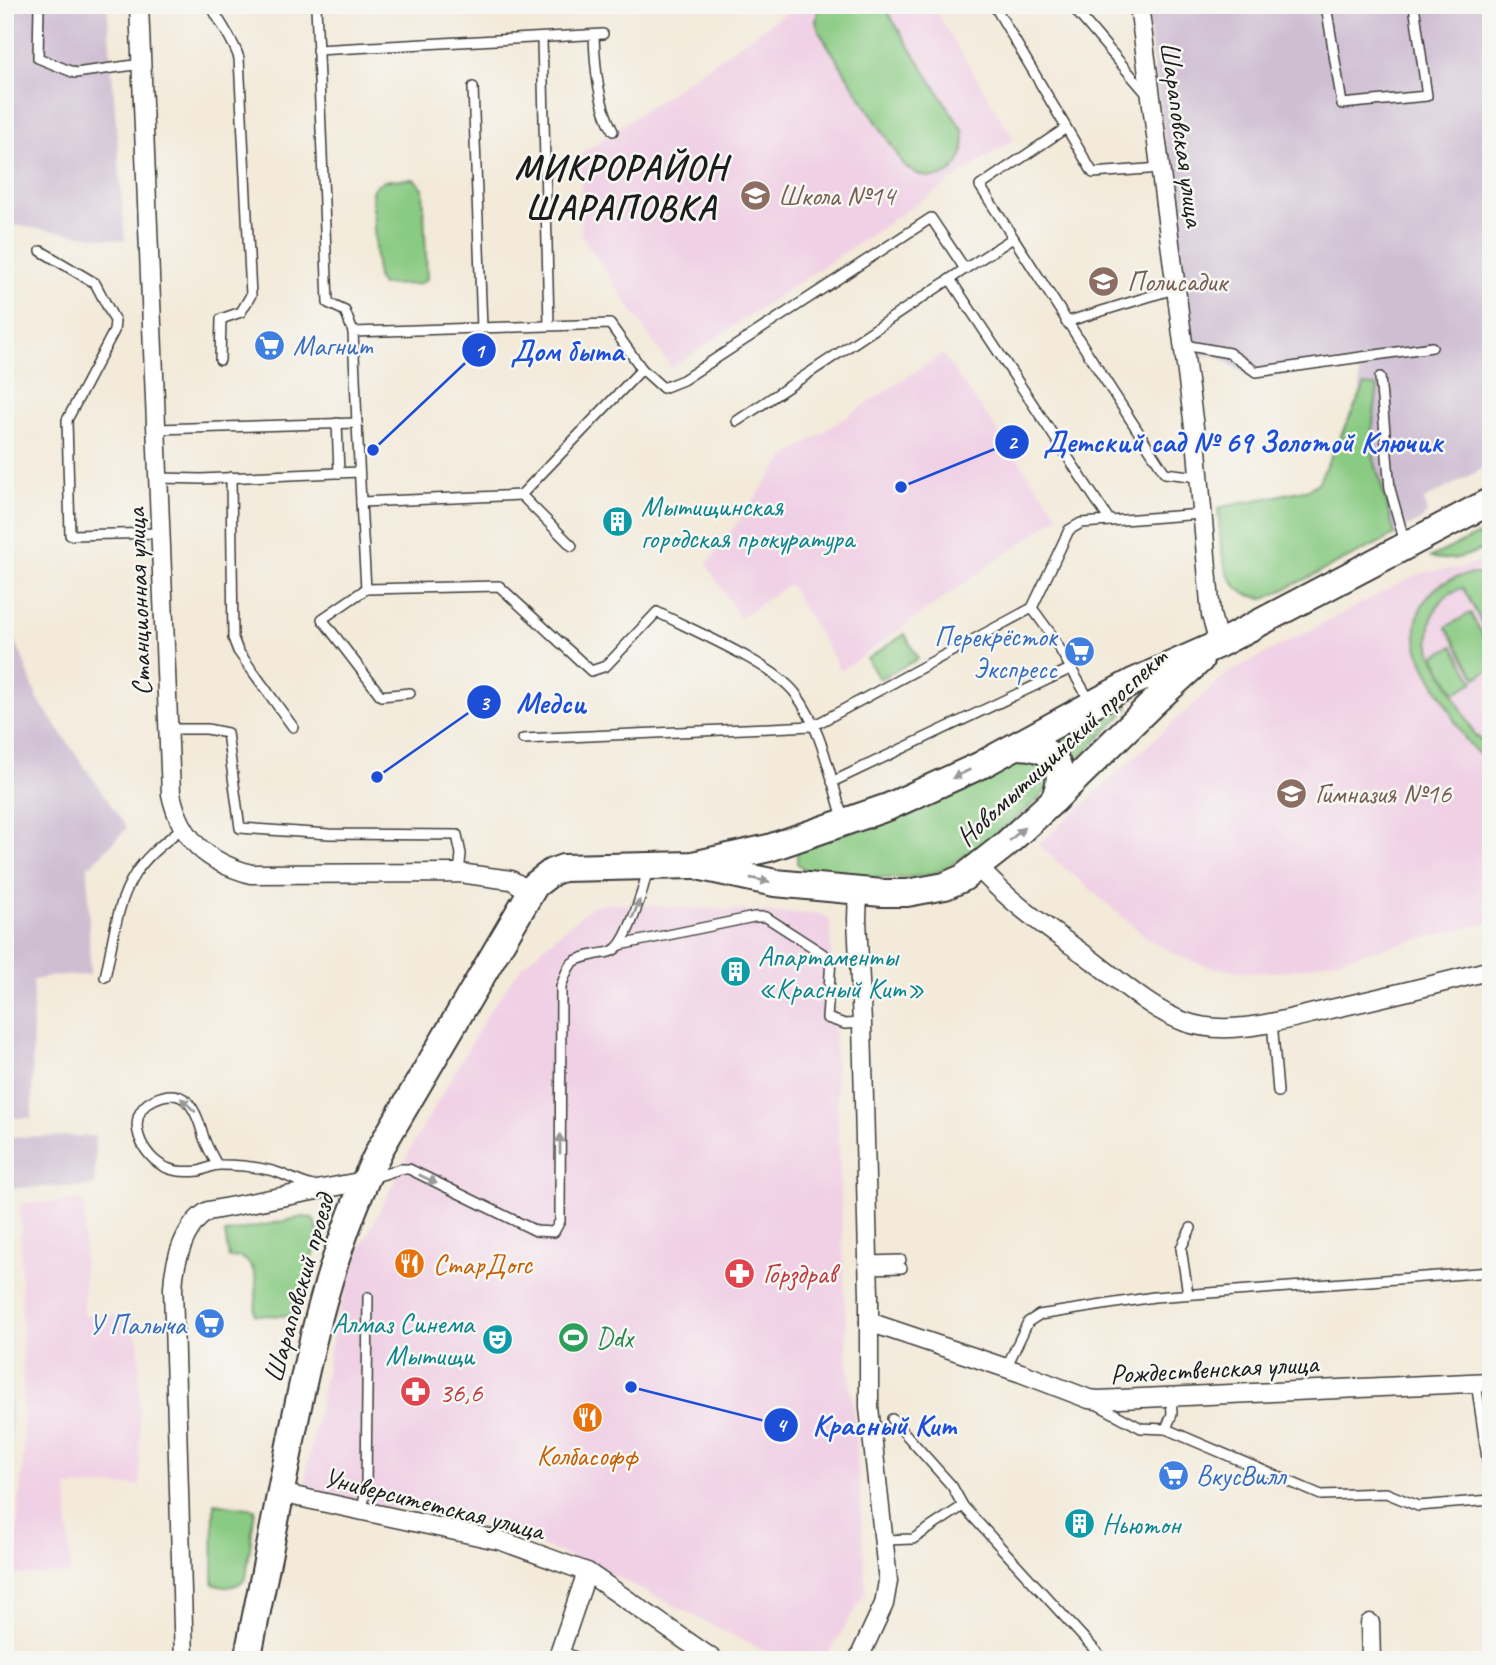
<svg xmlns="http://www.w3.org/2000/svg" width="1496" height="1665" font-family="Caveat,sans-serif">
<style>
.built{fill:#f0d0e5}
.industrial{fill:#cebed2}
.green{fill:#8acb83;stroke:#537450;stroke-width:2}
.lines{fill:none;stroke-linecap:round;stroke-linejoin:round}
.service-casing{stroke:#3c3b38;stroke-width:12}
.minor-casing{stroke:#3c3b38;stroke-width:21}
.secondary-casing{stroke:#3c3b38;stroke-width:30}
.service{stroke:#fff;stroke-width:9}
.minor{stroke:#fff;stroke-width:18}
.secondary{stroke:#fff;stroke-width:26}
.oneway{fill:#999}
.labels{text-anchor:middle;stroke-width:5;stroke-linejoin:round;paint-order:stroke}
.street-label{font-size:28px;fill:#1c1c1c;stroke:#f6f6f2}
.education-label{font-size:28px;fill:#785e54;stroke:#f6f6f2;text-anchor:start}
.shop-label{font-size:28px;fill:#366cbe;stroke:#f6f6f2;text-anchor:start}
.culture-label{font-size:28px;fill:#0d838f;stroke:#f6f6f2;text-anchor:start}
.food-label{font-size:28px;fill:#c56008;stroke:#f6f6f2;text-anchor:start}
.health-label{font-size:28px;fill:#be3a42;stroke:#f6f6f2;text-anchor:start}
.leisure-label{font-size:28px;fill:#27864d;stroke:#f6f6f2;text-anchor:start}
.district-label{font-size:35px;font-weight:bold;letter-spacing:2px;fill:#1c1c1c;stroke:#f6f6f2}
.leader{fill:none;stroke:#1d4ed8;stroke-width:2.5}
.callout-dot{fill:#1d4ed8;stroke:#f6f6f2;stroke-width:2.5}
.mark-label{font-size:21px;text-anchor:middle;font-weight:bold;fill:#fff}
.callout-label{font-size:30px;text-anchor:middle;font-weight:bold;fill:#1d4ed8;stroke:#f6f6f2;stroke-width:5;stroke-linejoin:round;paint-order:stroke}
</style>
<rect width="100%" height="100%" fill="#f6f6f2"/>
<filter id="ink" filterUnits="userSpaceOnUse"><feTurbulence type="fractalNoise" baseFrequency=".0143" numOctaves="2"/><feDisplacementMap in="SourceGraphic" scale="14" xChannelSelector="R" yChannelSelector="G"/><feConvolveMatrix kernelMatrix="1 2 1 2 8 2 1 2 1" color-interpolation-filters="sRGB"/></filter>
<filter id="wash" filterUnits="userSpaceOnUse"><feTurbulence type="fractalNoise" baseFrequency=".00686" numOctaves="4" result="noise"/><feDisplacementMap in="SourceGraphic" scale="28" xChannelSelector="R" yChannelSelector="G"/><feGaussianBlur stdDeviation="1.57" result="paint"/><feColorMatrix in="noise" values="0 0 0 0 0 0 0 0 0 0 0 0 0 0 0 0 0 1.4 0 .05"/><feComposite in="paint" operator="in"/></filter>
<g filter="url(#wash)">
<rect width="100%" height="100%" fill="#f3ead9"/>
<g class="built">
<polygon points="797,5 932,5 1014,139 671,368 581,235 581,154"/>
<polygon points="942,354 1059,516 841,671 789,584 740,618 707,565 784,458"/>
<polygon points="1491,558 1491,922 1298,969 1277,972 1247,972 1209,967 1181,957 1151,941 1038,845 1228,673 1410,578 1426,572 1459,568"/>
<polygon points="609,903 759,912 822,914 830,921 847,1350 856,1432 866,1591 825,1660 782,1660 599,1568 479,1522 368,1503 304,1485 336,1319 360,1250 411,1148 489,1012 522,966 593,905"/>
<polygon points="84,1201 84,1315 130,1316 139,1344 140,1485 67,1487 70,1574 13,1575 24,1453 20,1203"/>
</g>
<g class="industrial">
<polygon points="5,5 107,5 125,241 5,224"/>
<polygon points="1146,5 1491,5 1491,464 1424,500 1427,513 1422,520 1390,535 1367,468 1359,375 1353,366 1349,364 1257,379 1251,378 1216,355 1194,355"/>
<polygon points="5,622 21,653 37,698 127,828 91,865 88,865 90,975 55,976 33,980 32,1118 7,1118 7,1137 95,1136 95,1186 8,1188 11,1452 5,1452"/>
</g>
<g class="green">
<path d="M819,5h64l80,126c8,40 -29,61 -59,34l-84,-132 -4,-11z"/>
<path d="M414,179l9,9 4,91 -8,5 -37,1 -5,-7 -5,-87c7,-15 28,-11 42,-12z"/>
<path d="M1365,385l13,2 -6,42 2,30 21,76 -130,64c-6,-2 -15,-3 -21,-6 -26,-17 -23,-58 -26,-85l91,-19 9,-6z"/>
<path d="M1491,532v13c-18,9 -41,19 -60,12l42,-20z"/>
<path d="M1479,574l12,3v13l-10,-2 10,17v35l-28,-52c-29,8 -38,38 -32,64l44,83 16,13v13c-23,-9 -35,-38 -46,-59 -9,-16 -22,-35 -27,-53 -11,-41 19,-76 61,-75z"/>
<polygon points="1470,613 1491,649 1491,669 1476,678 1446,627"/>
<polygon points="905,634 918,659 879,679 867,659"/>
<polygon points="1453,646 1474,682 1455,693 1434,656"/>
<polygon points="1126,701 1129,708 1069,768 1050,741"/>
<path d="M1024,753l25,16c-1,6 0,16 -3,21 -12,18 -92,77 -112,83 -30,9 -62,4 -92,2 -16,-1 -33,1 -45,-12v-12z"/>
<path d="M303,1217l10,1 6,15 -23,83 -41,-1c1,-20 7,-49 -15,-58l-11,1 -4,-25z"/>
<path d="M214,1503l41,6 -9,69c-9,10 -22,11 -33,6z"/>
</g>
</g>
<g filter="url(#ink)">
<g class="lines">
<defs>
<g id="service">
<polyline points="39,5 38,58 75,73 142,64"/>
<path d="M211,5c9,19 22,34 28,53l12,237 -10,17 -20,7 -1,41"/>
<polyline points="316,5 328,303 345,311 353,332"/>
<polyline points="994,5 1093,173 1161,168"/>
<polyline points="1071,5 1147,94"/>
<polyline points="1326,5 1342,104 1427,96 1414,5"/>
<path d="M594,35c1,32 4,68 19,96"/>
<polyline points="542,39 549,325"/>
<polyline points="317,50 603,34"/>
<polyline points="473,87 482,328"/>
<polyline points="1066,128 980,186 1165,473 1199,477"/>
<polyline points="41,251 95,283 115,321 114,331 67,420 70,535 162,533"/>
<polyline points="965,269 1013,238"/>
<polyline points="1066,322 1177,288"/>
<polyline points="1184,345 1229,353 1256,372 1432,347"/>
<polyline points="1380,377 1390,489 1405,543"/>
<polyline points="737,421 950,279 1110,521 1201,514"/>
<polyline points="337,423 339,473"/>
<polyline points="357,423 353,332 610,324 642,369"/>
<polyline points="158,429 357,423 361,502 521,495"/>
<polyline points="231,477 233,638 238,651 293,727"/>
<polyline points="160,478 201,479 359,472"/>
<path d="M361,502l5,87 133,-3 92,85 15,-5 51,-54c35,18 116,52 138,81 27,36 35,83 48,125"/>
<polyline points="572,546 521,495 642,369 663,388 683,380 931,218 965,269 950,279"/>
<polyline points="366,589 322,619 381,696 410,693"/>
<polyline points="1090,701 1051,634 1032,608 1069,530 1081,523 1110,521"/>
<polyline points="169,729 207,729 227,733 240,828 329,834 457,835 461,854 459,873"/>
<polyline points="523,739 813,726 1032,608"/>
<polyline points="832,782 1072,668"/>
<polyline points="620,945 754,917 766,917 831,959 827,1018 845,1024 862,1023"/>
<path d="M105,977c8,-33 11,-74 30,-103 12,-19 30,-32 47,-46"/>
<polyline points="1272,1021 1278,1092"/>
<path d="M217,1165c-5,-10 -11,-19 -14,-30 -7,-26 -18,-51 -50,-35 -31,16 -11,58 14,68 9,4 22,4 32,3 7,-2 13,-6 21,-6 16,0 38,2 53,6 14,4 26,12 40,15"/>
<path d="M372,1178l28,-9h9l127,62 18,1 6,-11 1,-234c9,-27 10,-27 37,-33 5,-1 12,-1 16,-4 15,-9 30,-64 34,-81"/>
<polyline points="868,1261 901,1260"/>
<polyline points="868,1269 902,1268"/>
<polyline points="1188,1294 1181,1248 1191,1228"/>
<polyline points="1006,1368 1028,1322 1039,1315 1154,1297 1491,1272"/>
<polyline points="1476,1382 1491,1486"/>
<polyline points="1096,1404 1141,1428 1166,1429 1172,1414 1171,1396"/>
<polyline points="892,1419 952,1486 963,1506 1104,1660"/>
<polyline points="1166,1429 1321,1495 1386,1493 1418,1506 1491,1500"/>
<polyline points="362,1511 366,1488 368,1297"/>
<polyline points="885,1540 913,1539 963,1506"/>
<polyline points="561,1651 583,1660"/>
<polyline points="616,1660 625,1660"/>
</g>
<g id="minor">
<path d="M139,5l32,789c10,46 36,68 80,80l208,-1 52,7 19,11"/>
<polyline points="1139,5 1197,450 1211,615 1219,644"/>
<path d="M978,867c31,35 68,60 106,87 30,22 66,56 101,68 45,16 101,-3 146,-13 54,-12 107,-25 160,-39"/>
<polyline points="869,1322 1021,1373 1089,1399 1098,1400 1491,1382"/>
<polyline points="280,1493 502,1541 587,1572 714,1660"/>
<polyline points="1370,1623 1371,1660"/>
<path d="M184,1660l-11,-372c1,-25 11,-63 35,-77l156,-30"/>
<polyline points="557,1660 587,1572"/>
<polyline points="858,1660 884,1604 888,1581 869,1407 869,1296 862,1023 857,919 858,891"/>
</g>
<g id="secondary">
<path d="M1016,746c37,0 53,19 38,54"/>
<polyline points="702,867 775,883 882,893 907,893 945,886 963,878 1005,845 1054,800 1153,703 1200,660"/>
<path d="M247,1660c14,-67 27,-133 40,-200 21,-107 44,-212 93,-311l155,-264 17,-13 11,-4 130,-3 76,-17 119,-41 93,-42 152,-83 86,-38 272,-143"/>
</g>
</defs>
<use href="#service" class="service-casing"/>
<use href="#minor" class="minor-casing"/>
<use href="#secondary" class="secondary-casing"/>
<use href="#service" class="service"/>
<use href="#minor" class="minor"/>
<use href="#secondary" class="secondary"/>
</g>
<defs><path id="oneway-solid" d="M-6-.8H1V-3.2L6.5 0L1 3.2V.8H-6Z" transform="scale(1.75)"/></defs>
<g class="oneway">
<use href="#oneway-solid" transform="translate(961 774) rotate(154)"/>
<use href="#oneway-solid" transform="translate(1017 834) rotate(-42)"/>
<use href="#oneway-solid" transform="translate(760 880) rotate(11)"/>
<use href="#oneway-solid" transform="translate(636 909) rotate(-68)"/>
<use href="#oneway-solid" transform="translate(188 1105) rotate(-137)"/>
<use href="#oneway-solid" transform="translate(560 1144) rotate(-90)"/>
<use href="#oneway-solid" transform="translate(428 1179) rotate(26)"/>
</g>
</g>
<defs>
<symbol id="school-disc" viewBox="-11 -11 22 22"><circle r="9.5" fill="#8d6e63" stroke="#f6f6f2"/><path d="M0-5L7-2L0 1L-7-2ZM-4 1L0 2.5L4 1V4Q0 6-4 4Z" fill="#fff"/></symbol>
<symbol id="supermarket-disc" viewBox="-11 -11 22 22"><circle r="9.5" fill="#3f7fe0" stroke="#f6f6f2"/><path d="M-6-5.5h2.5l.6 2H6L4.5 2H-2.5L-4.4-4H-6ZM-1.5 3.2a1.3 1.3 0 1 0 .1 0ZM3 3.2a1.3 1.3 0 1 0 .1 0Z" fill="#fff"/></symbol>
<symbol id="building-disc" viewBox="-11 -11 22 22"><circle r="9.5" fill="#0f9aa8" stroke="#f6f6f2"/><path d="M-4-6H4V6H1V3H-1V6H-4ZM-2.5-4.3h1.7v1.8h-1.7ZM.8-4.3h1.7v1.8H.8ZM-2.5-1h1.7V.8h-1.7ZM.8-1h1.7V.8H.8Z" fill="#fff"/></symbol>
<symbol id="restaurant-disc" viewBox="-11 -11 22 22"><circle r="9.5" fill="#e8710a" stroke="#f6f6f2"/><path d="M-5-6h1v4h1v-4h1v4h1v-4h1v5L-1.5 .5V6h-2V.5L-5-1ZM5-6V6H3V1.5H1.5Q1.5-4 5-6Z" fill="#fff"/></symbol>
<symbol id="pharmacy-disc" viewBox="-11 -11 22 22"><circle r="9.5" fill="#e0444e" stroke="#f6f6f2"/><path d="M-2-6h4v4h4v4h-4v4h-4v-4h-4v-4h4Z" fill="#fff"/></symbol>
<symbol id="stadium-disc" viewBox="-11 -11 22 22"><circle r="9.5" fill="#2e9e5b" stroke="#f6f6f2"/><path d="M0-5a6.5 5 0 1 0 0 10a6.5 5 0 1 0 0-10ZM-3.5-1.8h7v3.6h-7Z" fill="#fff"/></symbol>
<symbol id="theatre-disc" viewBox="-11 -11 22 22"><circle r="9.5" fill="#0f9aa8" stroke="#f6f6f2"/><path d="M-5-5.5Q0-4 5-5.5V0Q5 5 0 6Q-5 5-5 0ZM-3.3-2.5H-1v1.5H-3.3ZM1-2.5H3.3v1.5H1ZM-2.8 1Q0 5.5 2.8 1Z" fill="#fff"/></symbol>
</defs>
<g fill-rule="evenodd">
<use href="#school-disc" x="738" y="178" width="35" height="35"/>
<use href="#school-disc" x="1086" y="264" width="35" height="35"/>
<use href="#supermarket-disc" x="252" y="328" width="35" height="35"/>
<use href="#building-disc" x="600" y="504" width="35" height="35"/>
<use href="#supermarket-disc" x="1062" y="634" width="35" height="35"/>
<use href="#school-disc" x="1274" y="776" width="35" height="35"/>
<use href="#building-disc" x="718" y="954" width="35" height="35"/>
<use href="#restaurant-disc" x="392" y="1246" width="35" height="35"/>
<use href="#pharmacy-disc" x="722" y="1256" width="35" height="35"/>
<use href="#supermarket-disc" x="192" y="1306" width="35" height="35"/>
<use href="#stadium-disc" x="556" y="1320" width="35" height="35"/>
<use href="#theatre-disc" x="480" y="1322" width="35" height="35"/>
<use href="#pharmacy-disc" x="398" y="1374" width="35" height="35"/>
<use href="#restaurant-disc" x="570" y="1400" width="35" height="35"/>
<use href="#supermarket-disc" x="1156" y="1458" width="35" height="35"/>
<use href="#building-disc" x="1062" y="1506" width="35" height="35"/>
</g>
<g class="labels">
<g class="street-label">
<text transform="translate(1183 134) rotate(82)" y="10">Шараповская улица</text>
<text transform="translate(138 602) rotate(-92)" y="10">Станционная улица</text>
<text transform="translate(1061 746) rotate(-43)" y="10">Новомытищинский проспект</text>
<text transform="translate(298 1288) rotate(-74)" y="10">Шараповский проезд</text>
<text transform="translate(1214 1368) rotate(-3)" y="10">Рождественская улица</text>
<text transform="translate(434 1503) rotate(14)" y="10">Университетская улица</text>
</g>
<g class="education-label">
<text x="778" y="205">Школа №14</text>
<text x="1127" y="291">Полисадик</text>
<text x="1315" y="803">Гимназия №16</text>
</g>
<g class="shop-label">
<text x="293" y="355">Магнит</text>
<text x="1057" y="646" text-anchor="end">Перекрёсток<tspan x="1057" dy="32">Экспресс</tspan></text>
<text x="186" y="1334" text-anchor="end">У Палыча</text>
<text x="1196" y="1485">ВкусВилл</text>
</g>
<g class="culture-label">
<text x="641" y="516">Мытищинская<tspan x="641" dy="32">городская прокуратура</tspan></text>
<text x="758" y="966">Апартаменты<tspan x="758" dy="32">«Красный Кит»</tspan></text>
<text x="474" y="1333" text-anchor="end">Алмаз Синема<tspan x="474" dy="32">Мытищи</tspan></text>
<text x="1102" y="1534">Ньютон</text>
</g>
<g class="food-label">
<text x="433" y="1274">СтарДогс</text>
<text x="587" y="1465" text-anchor="middle">Колбасофф</text>
</g>
<g class="health-label">
<text x="763" y="1283">Горздрав</text>
<text x="439" y="1402">36,6</text>
</g>
<g class="leisure-label">
<text x="596" y="1347">Ddx</text>
</g>
<g class="district-label">
<text x="621" y="179">МИКРОРАЙОН<tspan x="621" dy="40">ШАРАПОВКА</tspan></text>
</g>
</g>
<path class="leader" d="M373 450L479 350M901 487L1012 442M377 777L484 702M631 1387L781 1425"/>
<g class="callout-dot">
<circle cx="373" cy="450" r="7"/>
<circle cx="901" cy="487" r="7"/>
<circle cx="377" cy="777" r="7"/>
<circle cx="631" cy="1387" r="7"/>
<circle cx="479" cy="350" r="18"/>
<circle cx="1012" cy="442" r="18"/>
<circle cx="484" cy="702" r="18"/>
<circle cx="781" cy="1425" r="18"/>
</g>
<g class="mark-label">
<text x="479" y="358">1</text>
<text x="1012" y="449">2</text>
<text x="484" y="710">3</text>
<text x="781" y="1432">4</text>
</g>
<g class="callout-label">
<text x="567" y="361">Дом быта</text>
<text x="1243" y="452">Детский сад № 69 Золотой Ключик</text>
<text x="551" y="713">Медси</text>
<text x="884" y="1435">Красный Кит</text>
</g>
<rect width="1496" height="1665" fill="none" stroke="#f6f6f2" stroke-width="28"/>
</svg>
